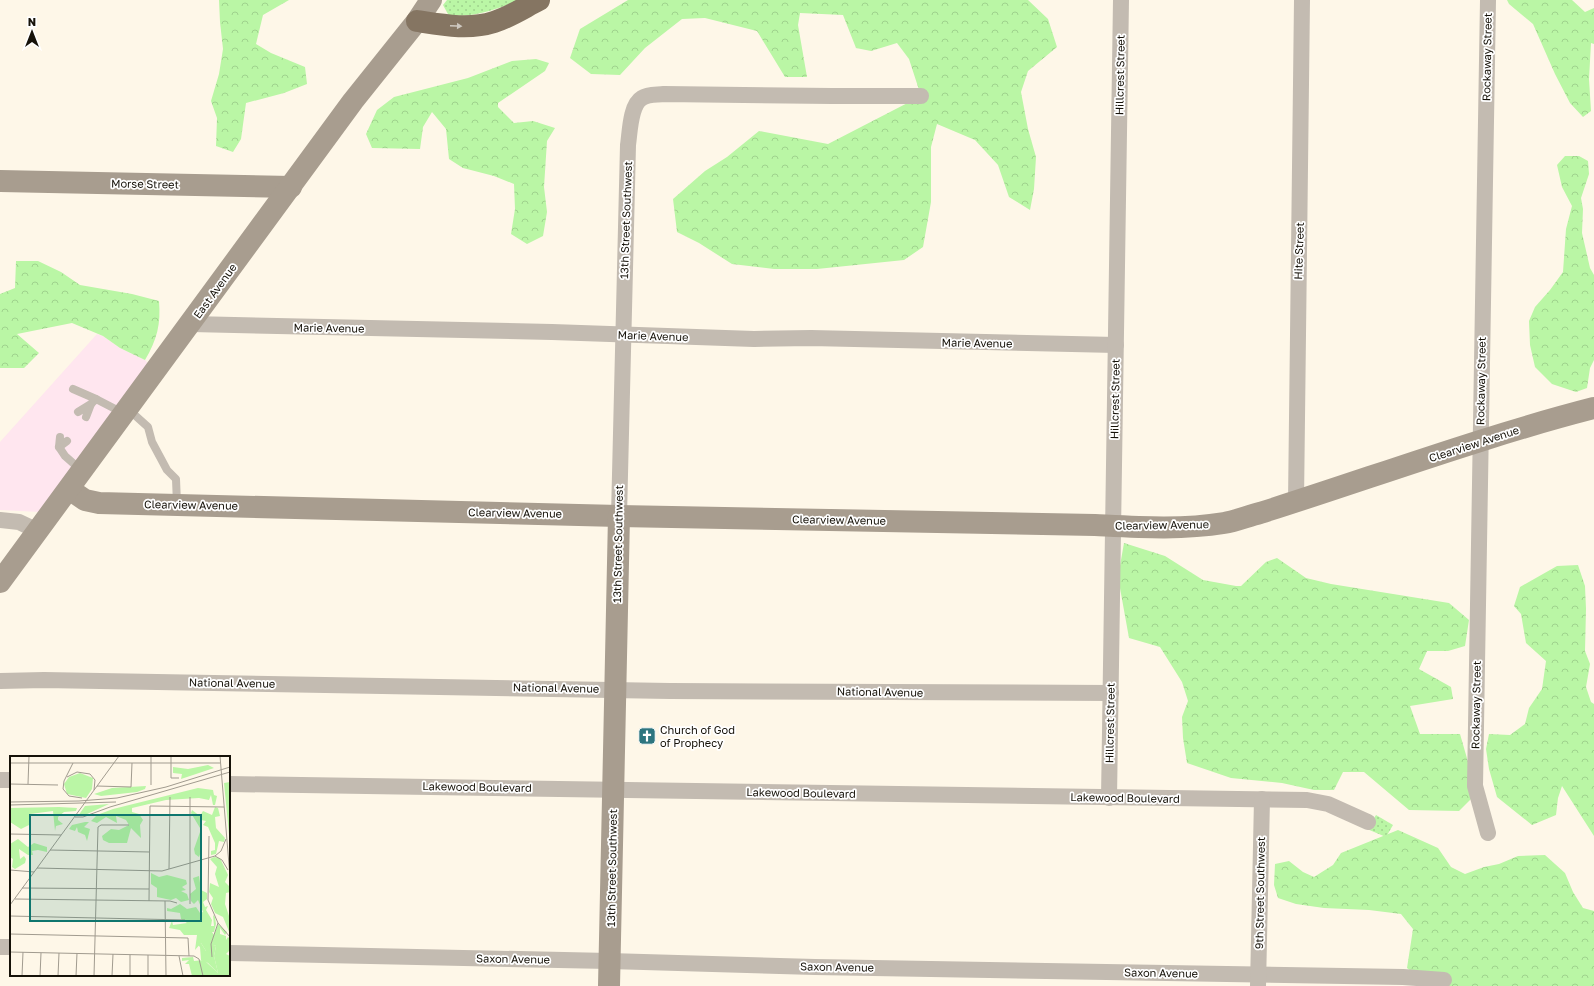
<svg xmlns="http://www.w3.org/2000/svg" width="1594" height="986" font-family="'Golos Text',sans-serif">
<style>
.commercial{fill:#ffe6ef}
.grass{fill:url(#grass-dots)}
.forest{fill:url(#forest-crowns)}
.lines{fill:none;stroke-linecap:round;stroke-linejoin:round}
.lane{stroke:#c3bbb1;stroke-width:8}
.street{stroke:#c3bbb1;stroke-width:16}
.secondary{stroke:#a89d8f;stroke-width:22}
.highway{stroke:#857562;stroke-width:22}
.oneway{fill:#cec8c0}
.labels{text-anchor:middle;stroke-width:3.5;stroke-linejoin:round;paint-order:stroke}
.street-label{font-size:11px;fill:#161209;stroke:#fff}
.poi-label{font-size:11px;fill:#161209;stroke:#fff;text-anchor:start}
.inset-road{fill:none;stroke:#a19b8f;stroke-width:1}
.view{fill:#0f766e;fill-opacity:0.15;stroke:#0f766e;stroke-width:2}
.inset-edge{fill:none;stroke:#161209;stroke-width:2}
</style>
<defs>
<pattern id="grass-dots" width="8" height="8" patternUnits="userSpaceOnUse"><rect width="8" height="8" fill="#baf6a5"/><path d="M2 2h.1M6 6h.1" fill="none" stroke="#9fd28d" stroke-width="1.8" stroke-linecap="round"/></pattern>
<pattern id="forest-crowns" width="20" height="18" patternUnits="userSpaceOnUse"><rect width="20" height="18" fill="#baf6a5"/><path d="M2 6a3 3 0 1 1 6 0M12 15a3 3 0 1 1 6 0" fill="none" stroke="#9fd28d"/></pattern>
</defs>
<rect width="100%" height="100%" fill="#fef7e8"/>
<polygon class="commercial" points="97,334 103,336 120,348 145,360 150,366 40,512 0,510 0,442"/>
<g class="grass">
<path d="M447,0h72c-23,10 -46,17 -70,16l-6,-11z"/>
<polygon points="1376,815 1393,825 1386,837 1367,829"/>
</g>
<g class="forest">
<polygon points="219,0 289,0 263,15 256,44 271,53 305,67 307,84 284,93 246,103 241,139 233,152 216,146 217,118 211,101 219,74 223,49 220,22"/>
<polygon points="628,0 1028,0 1048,19 1057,47 1028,71 1021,92 1028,129 1036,157 1034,189 1030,210 1009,197 998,165 975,140 937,124 931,147 931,202 923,247 904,260 817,269 774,269 732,264 699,243 677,232 673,199 705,171 727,157 759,131 828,144 921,96 909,59 897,43 871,51 856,48 843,15 800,13 798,25 807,77 785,77 757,31 705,18 682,19 645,48 620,75 591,74 570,58 580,29"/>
<polygon points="1507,0 1572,0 1585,12 1594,8 1594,44 1591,43 1589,79 1591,111 1583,117 1570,103 1555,74 1533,24 1509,4"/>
<polygon points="536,59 549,63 545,71 498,103 498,107 514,123 533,121 555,128 547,141 544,187 547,212 543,236 527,244 511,234 515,209 514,184 494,176 463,168 449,159 446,129 432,112 423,127 420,149 372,148 366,134 377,110 394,97 468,78 512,61"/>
<polygon points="1565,156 1579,156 1588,161 1589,174 1581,198 1583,209 1582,233 1590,268 1594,275 1594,360 1590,368 1587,388 1576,392 1552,384 1535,367 1530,345 1529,321 1535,307 1550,290 1563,272 1566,229 1572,206 1562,187 1557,165"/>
<path d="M16,261h22l23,11 19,13 52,9 27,7c2,23 -2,39 -14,59l-25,-12 -17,-12 -31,-13 -55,11 22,19 -15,15h-24v-74l15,-6z"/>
<polygon points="1124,543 1165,556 1203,580 1236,586 1241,586 1266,562 1277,558 1306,578 1331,584 1449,603 1469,620 1465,646 1448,651 1427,651 1419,669 1451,687 1453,699 1410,706 1420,734 1460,734 1477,793 1459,811 1409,810 1364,772 1343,772 1334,790 1314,790 1282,783 1231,778 1187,763 1183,738 1182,717 1188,701 1182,682 1160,647 1129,638 1118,577"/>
<polygon points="1578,565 1585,586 1586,609 1585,651 1590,664 1586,687 1591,702 1594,704 1594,836 1562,786 1558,798 1556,815 1532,825 1497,797 1489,769 1486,749 1489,734 1510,735 1525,724 1529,708 1542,689 1546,661 1526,643 1521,614 1514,606 1520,587 1557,566"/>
<polygon points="1398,830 1438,848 1451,867 1465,874 1484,867 1499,864 1518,856 1545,855 1565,873 1573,892 1583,908 1594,911 1594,986 1430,986 1407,968 1413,929 1401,914 1369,910 1324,908 1296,904 1278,898 1274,885 1275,864 1289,861 1303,872 1314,877 1333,865 1341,853"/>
</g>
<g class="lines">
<g class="lane">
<polyline points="73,389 96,399"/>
<polyline points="91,404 96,399 123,413"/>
<polyline points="128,409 148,427 152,442 167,470 176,479 177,504"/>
<polyline points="78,412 91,404 86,417"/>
<polyline points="60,437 59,447 67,441"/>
<polyline points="59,447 65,456 82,471"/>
</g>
<g class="street">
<polyline points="191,324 552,332 754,339 811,338 1116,345"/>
<path d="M1296,502c1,-168 4,-335 6,-502"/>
<path d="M619,516l9,-371c2,-13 2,-40 14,-47 6,-4 15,-3 22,-4l168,2h89"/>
<polyline points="0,520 19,522 38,531"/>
<polyline points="0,681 44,680 670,691 1111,693"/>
<polyline points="0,780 11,780"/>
<polyline points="229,784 1307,800 1328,804 1368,822"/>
<polyline points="1109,798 1121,0"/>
<polyline points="1488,833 1475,786 1488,0"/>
<polyline points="0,947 11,947"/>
<polyline points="229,953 609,961 815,967 1403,977 1444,980"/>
<polyline points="1258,986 1262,799"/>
</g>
<g class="secondary">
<polyline points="0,181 291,187"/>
<path d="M69,489l16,11 14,3 520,13 476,9c42,2 86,5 129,-2 12,-2 24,-7 36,-10 111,-35 221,-76 334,-105"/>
<polyline points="0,582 353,101 417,21 431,0"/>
<polyline points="609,986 619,516"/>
</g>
<path class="highway" d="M417,21c26,4 52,9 77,1 16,-5 31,-15 45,-22"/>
</g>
<defs><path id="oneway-solid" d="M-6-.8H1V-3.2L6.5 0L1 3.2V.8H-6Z"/></defs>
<use class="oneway" href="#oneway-solid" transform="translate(456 26) rotate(2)"/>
<defs>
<symbol id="church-square" viewBox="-11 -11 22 22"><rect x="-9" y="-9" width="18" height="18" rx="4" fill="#2d757f" stroke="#fff"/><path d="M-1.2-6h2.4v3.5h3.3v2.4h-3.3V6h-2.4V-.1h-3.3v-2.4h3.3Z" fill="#fff"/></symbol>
</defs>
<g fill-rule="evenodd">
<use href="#church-square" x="637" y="726" width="20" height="20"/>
</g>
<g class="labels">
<g class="street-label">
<text transform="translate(1487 57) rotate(-89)" y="4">Rockaway Street</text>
<text transform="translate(1120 75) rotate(-89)" y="4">Hillcrest Street</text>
<text transform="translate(145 184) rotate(1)" y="4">Morse Street</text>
<text transform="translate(626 220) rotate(-88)" y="4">13th Street Southwest</text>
<text transform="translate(1299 251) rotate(-88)" y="4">Hite Street</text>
<text transform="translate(215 291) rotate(-54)" y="4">East Avenue</text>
<text transform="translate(329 328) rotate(1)" y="4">Marie Avenue</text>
<text transform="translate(653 336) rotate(2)" y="4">Marie Avenue</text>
<text transform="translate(977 343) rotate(1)" y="4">Marie Avenue</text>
<text transform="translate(1481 381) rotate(-89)" y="4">Rockaway Street</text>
<text transform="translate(1115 399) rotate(-89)" y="4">Hillcrest Street</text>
<text transform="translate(1474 444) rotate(-18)" y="4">Clearview Avenue</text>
<text transform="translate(191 505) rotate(1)" y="4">Clearview Avenue</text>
<text transform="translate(515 513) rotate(1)" y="4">Clearview Avenue</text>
<text transform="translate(839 520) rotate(1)" y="4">Clearview Avenue</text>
<text transform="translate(1162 525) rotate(-1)" y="4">Clearview Avenue</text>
<text transform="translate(618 544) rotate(-89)" y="4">13th Street Southwest</text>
<text transform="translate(232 683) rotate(1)" y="4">National Avenue</text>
<text transform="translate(556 688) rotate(1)" y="4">National Avenue</text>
<text transform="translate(880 692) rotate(1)" y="4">National Avenue</text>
<text transform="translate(1476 705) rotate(-89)" y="4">Rockaway Street</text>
<text transform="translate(1110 723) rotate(-89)" y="4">Hillcrest Street</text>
<text transform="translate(477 787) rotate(1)" y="4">Lakewood Boulevard</text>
<text transform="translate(801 793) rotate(1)" y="4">Lakewood Boulevard</text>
<text transform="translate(1125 798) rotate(1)" y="4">Lakewood Boulevard</text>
<text transform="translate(612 868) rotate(-89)" y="4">13th Street Southwest</text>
<text transform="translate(1260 893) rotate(-89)" y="4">9th Street Southwest</text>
<text transform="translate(513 959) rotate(1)" y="4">Saxon Avenue</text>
<text transform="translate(837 967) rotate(1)" y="4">Saxon Avenue</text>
<text transform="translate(1161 973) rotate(1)" y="4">Saxon Avenue</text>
</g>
<g class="poi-label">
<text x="660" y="734">Church of God<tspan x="660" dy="13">of Prophecy</tspan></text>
</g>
</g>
<g transform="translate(10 756)">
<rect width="220" height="220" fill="#fef7e8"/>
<path d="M70,17l13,5 -1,11 -6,9 -19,-4 -3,-10 5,-7zM220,26v63l-6,-62zM99,48l-24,11 -7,1 7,-10zM191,187l5,8 8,-6 2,1 -2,10 4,17 -10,-10 -7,-3 -1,-13 -3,-3z" fill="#baf6a5"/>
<path d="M198,9l6,3 -33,11 1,-5 -9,-1v-6l15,2zM136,30l-1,3 -8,3 -36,4 -7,-2 18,-6zM188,32l15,2 1,5 3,1 -2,9h-2l-2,-10 -2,5 -10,-2 -33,2 -34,8v4l7,2 4,6 -3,5 1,13 -10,-10 -4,15h-18l-6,-3 -1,-4 9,-7 8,1 10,-5 -3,-5 -10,-4 1,7 -11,-6 -9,6 -6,-2 6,-6 16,-6zM205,51l3,1 2,8 -5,1 1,11 9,10 -1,4 -5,-1 -3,13 -5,1v-4l4,-1v-7l-7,-16 -5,-2 3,-4 -5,-1 -1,8 -9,-15 1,-3 8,6 3,-5 9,4zM0,52l49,-1 18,1 -1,3 -12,1 -6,5v3l5,4 -7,2 -1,5 -2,-20 -23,3 -1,11 -8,4 -11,-7zM75,66h4l-5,5 6,2 -3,12 -2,-6 -7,-3 -1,-5 -2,4 -6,-2 3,-4zM190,76l2,17 -3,8 -4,-3 -1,-5zM8,83l10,8 6,-4 13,4v5l-9,-2 -6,1 1,4h-5l-9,-6 1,10 4,-3 2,3 -1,4 -10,6 -3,-2 1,-8 -3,-2v-13zM204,101l6,1 8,17 -3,7 5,5v5l-4,1 -1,11 5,15v15l-7,-17 -8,-4 -4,-9 2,-6 -4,-6 1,-9 9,4 -4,-13 2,-7 -7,-8zM141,117l8,4 8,-2 19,5 1,4 -5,3 4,3 -5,1 6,3 2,6 -8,2 -5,-4 -5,2 -14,-3v-9l-6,-4zM189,120l2,14 6,3v6l-4,3 2,5 3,-1 -2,4 6,10 -1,6h3l-1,-11 2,2 1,7 -2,8h-2l2,3 4,-11 9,8 -2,3 -5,-7v6l6,2v4l2,-3 2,2v11l-4,4 4,2v20h-38l-3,-12h-4l4,-4 -7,1v-3l11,-1 1,4 10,-1 14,13 -4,-17 2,-10 -2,-1 -3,8 -5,-2 -5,-8 -6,7 2,-15h-13l-4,-5 -11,-2 3,-7 1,4 14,-2 -6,-4 -1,-6 -13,-2v-3l4,1 9,-5 7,5 9,-2 4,6 3,-1 -5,-12 -4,4 -3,-3 -1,-7 6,-5 -3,-11z" fill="#baf6a5"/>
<path class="inset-road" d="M161,0v22h8M210,0l10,121M0,7h210M63,7l-9,18 -1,8 6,7 13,2M57,21l10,-5 13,2 5,6 -1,10M0,28l48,1M18,28l1,-28M141,29v-29M87,30l34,1 1,-24M0,46l69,-1 38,-3 49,-11 64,-20M0,49l106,-3M65,61h8l27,-10 120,-35M0,78l51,1M199,80l-1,64 10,23M40,94l100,2M205,100l7,4 6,10M27,112l125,3 53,-15 6,-5 5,-12M159,113l1,-72M0,114l24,2M12,132l127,1M5,143l155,2 7,2M139,145l1,-95 74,1M155,145l1,75M180,148v-107M0,149l109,-149M0,160l175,4M208,167l12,14M0,178l178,4 1,18M0,196l184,4 5,3 4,17M169,200l4,20M202,201l-1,-13 7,-21M12,220l1,-24M30,220l1,-23M48,220l1,-23M66,220l1,-23M84,220l4,-149 3,-2h28M102,220l1,-22M120,220v-21M138,220v-21"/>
<path class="view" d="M20,59h171v106h-171z"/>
<rect width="220" height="220" class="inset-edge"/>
</g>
<g transform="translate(32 32)" stroke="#ffffff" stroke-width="3" paint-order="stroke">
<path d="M0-3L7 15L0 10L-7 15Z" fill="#161209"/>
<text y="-6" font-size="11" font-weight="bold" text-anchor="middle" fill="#161209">N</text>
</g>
</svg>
